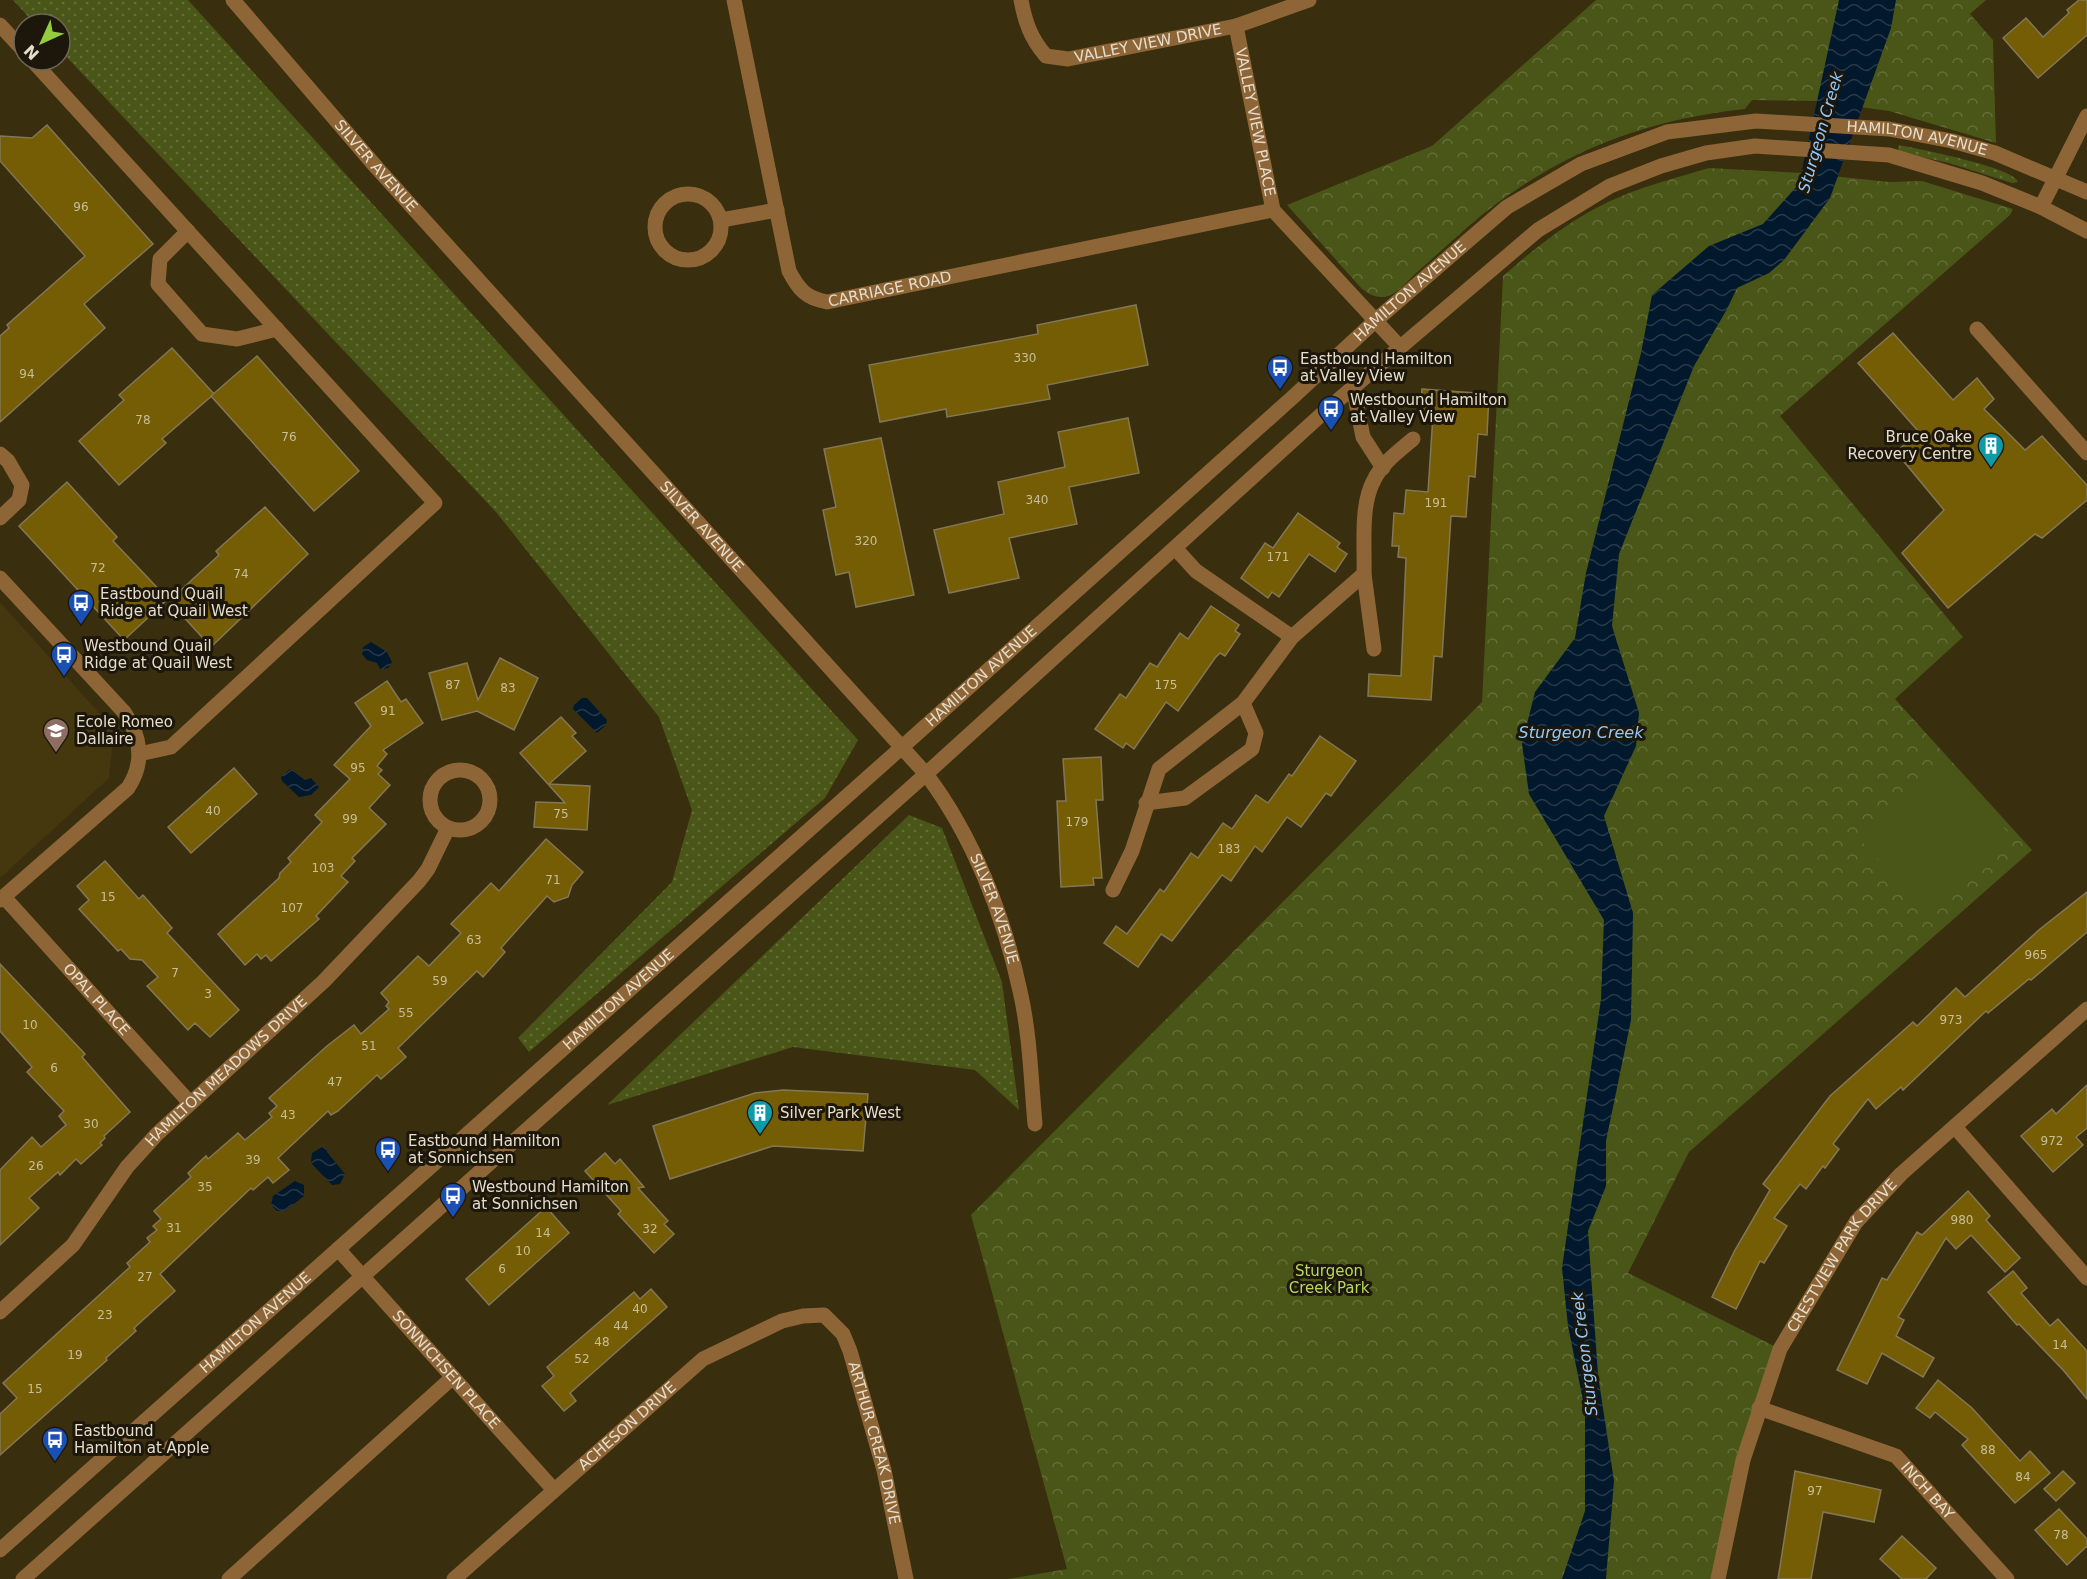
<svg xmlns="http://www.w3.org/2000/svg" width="2087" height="1579" font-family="'DejaVu Sans',sans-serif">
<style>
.built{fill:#45380f}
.grass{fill:url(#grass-dots)}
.park{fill:url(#park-crowns)}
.garden{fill:#495617}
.water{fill:url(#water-waves)}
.building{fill:#755d05;stroke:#837756;stroke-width:1.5}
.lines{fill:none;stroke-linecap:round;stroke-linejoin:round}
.minor{stroke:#8e6536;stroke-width:15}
.labels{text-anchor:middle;stroke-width:6;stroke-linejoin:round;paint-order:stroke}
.number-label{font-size:12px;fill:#c9be9a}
.street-label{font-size:15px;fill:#e5decc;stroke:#1c170a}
.poi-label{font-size:15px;fill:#e5decc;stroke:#1c170a;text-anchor:start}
.park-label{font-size:15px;fill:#bbd85d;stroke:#1c170a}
.water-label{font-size:16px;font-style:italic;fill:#93c8fb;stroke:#1c170a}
</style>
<defs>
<pattern id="grass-dots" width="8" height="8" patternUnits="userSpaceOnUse" patternTransform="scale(1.5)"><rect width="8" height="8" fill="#495617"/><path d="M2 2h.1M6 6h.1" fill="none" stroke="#636e38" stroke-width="1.8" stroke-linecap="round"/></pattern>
<pattern id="park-crowns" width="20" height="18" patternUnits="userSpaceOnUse" patternTransform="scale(1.5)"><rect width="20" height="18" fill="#495617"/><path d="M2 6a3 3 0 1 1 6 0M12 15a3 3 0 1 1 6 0" fill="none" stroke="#636e38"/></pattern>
<pattern id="water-waves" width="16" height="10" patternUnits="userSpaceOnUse" patternTransform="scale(1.5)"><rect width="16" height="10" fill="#02182c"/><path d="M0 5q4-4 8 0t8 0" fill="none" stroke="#273949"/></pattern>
</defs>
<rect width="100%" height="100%" fill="#392e0e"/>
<polygon class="built" points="0,602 114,730 109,778 0,878"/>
<g class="grass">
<polygon points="13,0 188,0 858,740 825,798 529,1052 518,1038 672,882 692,810 659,717 496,512 60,50 60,24 35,24"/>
<path d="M1899,145c19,4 115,22 119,37l-6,1 -63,-20 -51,-11z"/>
<polygon points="909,815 942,828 1002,982 1019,1110 975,1070 793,1047 607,1105"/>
</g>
<g class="park">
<path d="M1596,0h390l-16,14 23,26 3,103 -107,-32 -73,-10 -64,-1 -7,9c-101,11 -182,42 -262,105 -23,19 -45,40 -68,60 -7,7 -16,17 -24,21 -11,5 -21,0 -29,-6l-75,-84 145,-59z"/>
<path d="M1709,168l95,5 85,9 33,-1 91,28 -3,6 -230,201 183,221 -68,62 137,151 -343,302 -61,121 152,76 -62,230h-710l59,-10 -96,-354 511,-513 21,-426c32,-28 67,-56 105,-74 32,-15 67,-24 101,-34z"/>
</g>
<polygon class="garden" points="1941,759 2011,836 1927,912 1857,836"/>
<g class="water">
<polygon points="1839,0 1896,0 1891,28 1830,198 1784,260 1769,273 1737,288 1727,309 1694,366 1619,554 1612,626 1639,713 1636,746 1604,816 1633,913 1631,1020 1606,1141 1606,1186 1588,1231 1598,1375 1614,1481 1606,1579 1562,1579 1585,1511 1585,1410 1568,1326 1562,1268 1601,999 1604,920 1529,794 1522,744 1535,692 1575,638 1586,573 1641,353 1652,295 1709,246 1763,224 1799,184"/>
<polygon points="371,642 387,652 392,662 388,668 380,669 377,663 367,660 362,654 363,647"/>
<polygon points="582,698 587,698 607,720 606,725 597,733 573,709 574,705"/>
<polygon points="290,769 305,780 311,778 319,787 311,795 299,797 282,781 281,777"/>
<polygon points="322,1147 327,1149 327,1152 345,1174 340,1184 332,1185 311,1163 312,1153"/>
<polygon points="295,1181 304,1185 304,1196 285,1211 277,1211 271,1205 273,1196"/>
</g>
<g class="building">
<polygon points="2079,0 2087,0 2087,35 2038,78 2003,38 2026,18 2043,37 2069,13 2067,10"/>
<polygon points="47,125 153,244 84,304 105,328 0,422 0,336 9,328 7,325 85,256 0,161 0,136 32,138"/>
<polygon points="1136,305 1148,365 1047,385 1050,399 947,417 946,409 880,422 869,365 1038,334 1037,325"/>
<polygon points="1893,333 1953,400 1977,378 1994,399 1984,409 2025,450 2042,436 2087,485 2087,500 2042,538 2035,534 1948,608 1902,553 1944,510 1896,452 1919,432 1858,363"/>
<polygon points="172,348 214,394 162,439 166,443 119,485 79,441 124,400 119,395"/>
<polygon points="257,356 359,471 314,511 211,396"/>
<polygon points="1422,389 1489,394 1487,435 1478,434 1475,477 1469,476 1466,517 1451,516 1442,657 1434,656 1431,700 1368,696 1369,674 1401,676 1406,558 1398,557 1399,546 1392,546 1394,513 1404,514 1406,490 1428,492 1433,415 1420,414"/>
<polygon points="1128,418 1139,473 1069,487 1077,524 1009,538 1019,578 949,593 934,530 1004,514 998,482 1065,467 1058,432"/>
<polygon points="881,438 914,595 856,607 849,572 836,575 823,510 836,507 824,449"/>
<polygon points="67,482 117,537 113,541 168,599 124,640 19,526"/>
<polygon points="265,507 308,554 211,647 169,601 219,555 216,551"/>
<polygon points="1298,513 1340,543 1337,547 1347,554 1335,572 1309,554 1279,597 1272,592 1268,598 1241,578 1265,543 1273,548"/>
<polygon points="1211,606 1239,625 1235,631 1240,634 1225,656 1220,653 1215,658 1178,711 1166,702 1134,749 1126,743 1123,748 1095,729 1120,694 1126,698 1150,663 1157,667 1180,633 1188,639"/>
<polygon points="500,658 538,678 514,730 477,711 442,720 429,673 467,663 478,700"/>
<polygon points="387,681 401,702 406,699 423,723 383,750 387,754 377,766 382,770 378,774 390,785 369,808 386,824 352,858 355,861 341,876 348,882 316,916 319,919 271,961 266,955 261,959 257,954 245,965 218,934 279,878 280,873 291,862 288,858 322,822 315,815 350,779 334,765 371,726 355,703"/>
<polygon points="561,717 576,733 572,736 586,751 549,784 590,786 587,830 534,827 536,802 565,803 520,753"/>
<polygon points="1320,736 1356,761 1331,796 1326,793 1301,827 1287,817 1262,852 1255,846 1231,881 1222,875 1172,941 1161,934 1138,967 1104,943 1116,926 1127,934 1160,889 1164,892 1191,853 1198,858 1223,823 1232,829 1256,795 1268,803 1289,774 1292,776"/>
<polygon points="1101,757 1103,800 1096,800 1102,878 1093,878 1094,885 1061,887 1057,801 1066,801 1063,759"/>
<polygon points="234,768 257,794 191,853 168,827"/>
<polygon points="546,839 583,872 572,885 568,897 554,902 547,896 501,948 505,952 483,977 477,971 398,1048 406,1057 381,1079 377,1075 338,1111 331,1115 328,1111 278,1158 289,1170 273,1183 268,1177 253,1190 251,1188 160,1274 175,1291 134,1328 136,1331 106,1358 107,1360 0,1455 0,1414 17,1398 3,1383 130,1267 127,1263 150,1242 147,1238 157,1230 153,1226 161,1219 154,1211 191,1177 188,1173 206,1156 208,1159 238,1133 245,1140 272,1117 269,1113 277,1106 269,1098 327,1046 354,1025 361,1034 389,1009 386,1006 389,1002 381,993 418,956 429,966 461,933 451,924 491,883 499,891"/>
<polygon points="105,861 139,899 143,895 172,928 167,933 239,1010 210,1037 195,1023 188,1030 147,986 158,977 142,960 130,959 121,949 118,951 79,909 89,900 77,886"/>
<polygon points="2087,892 2087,932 2031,980 2029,979 1988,1013 1986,1011 1903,1090 1901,1087 1876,1109 1868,1099 1833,1144 1839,1149 1825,1168 1823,1166 1806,1189 1800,1184 1774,1218 1787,1226 1764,1263 1760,1261 1736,1309 1712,1297 1735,1250 1770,1190 1763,1184 1830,1096 1913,1022 1917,1026 1956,988 1965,997 2040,929"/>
<polygon points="0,964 85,1054 82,1057 130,1112 104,1136 105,1138 100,1143 102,1145 81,1164 76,1159 60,1175 58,1172 29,1198 39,1208 0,1245 0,1170 32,1137 41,1147 66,1125 59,1116 64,1111 27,1072 32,1067 0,1031"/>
<polygon points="2087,1085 2087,1128 2076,1137 2083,1145 2053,1172 2021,1136 2052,1109 2056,1114"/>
<polygon points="783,1090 868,1094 863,1151 773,1146 670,1179 653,1126 755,1093"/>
<polygon points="605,1153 615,1164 620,1159 644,1187 638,1188 668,1221 664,1224 674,1234 654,1253 618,1214 621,1211 585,1171"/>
<polygon points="1968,1191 1990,1216 1986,1220 2020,1258 2005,1272 1971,1235 1956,1249 1946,1238 1898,1317 1904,1320 1896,1336 1934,1358 1923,1377 1882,1353 1867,1384 1837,1370 1882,1278 1887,1280 1917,1232 1922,1235"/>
<polygon points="546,1207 569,1233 489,1305 466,1279"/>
<polygon points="2013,1271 2027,1288 2021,1293 2050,1326 2058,1319 2087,1351 2087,1399 2064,1371 2019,1324 2017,1325 1988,1292"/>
<polygon points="651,1289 667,1307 570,1393 576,1401 564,1411 542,1386 554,1376 547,1367 634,1292 640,1299"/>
<polygon points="1938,1380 1972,1408 2020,1461 2030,1451 2050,1473 2015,1503 1962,1445 1968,1439 1935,1412 1930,1418 1916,1408"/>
<polygon points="1795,1471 1881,1490 1874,1522 1823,1512 1811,1579 1778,1579"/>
<polygon points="2063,1471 2075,1483 2056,1501 2044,1489"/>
<polygon points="2059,1509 2087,1539 2087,1546 2067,1565 2035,1530"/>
<polygon points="1902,1536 1936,1568 1926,1579 1902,1579 1880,1559"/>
</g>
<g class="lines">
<g class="minor">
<path id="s1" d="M233,0l144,168 549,606c47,62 78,142 94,217 10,43 11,89 15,133"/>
<path id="s2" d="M734,0l55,271c10,19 17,27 38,31l446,-92"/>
<path id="s3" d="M1021,0c4,22 10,39 25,56l22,3 168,-33 73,-26"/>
<polyline points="0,25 24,51"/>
<path id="s4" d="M1236,26l37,184 126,136"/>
<polyline points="32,60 435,503 171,747 139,754"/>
<circle cx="688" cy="227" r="33"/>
<polyline points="2041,207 2087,116"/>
<polyline points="721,220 777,210"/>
<polyline points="188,231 160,259 158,284 202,334 237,339 277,329"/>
<polyline points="1977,329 2087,453"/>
<polyline points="1353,387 1363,437 1383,468"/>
<polyline points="0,454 8,461 22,485 19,500 0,518"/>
<polyline points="1175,548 1196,571 1292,637"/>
<polyline points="1364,574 1374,649"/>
<path d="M0,578l124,134c17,24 21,50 4,76l-128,112"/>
<circle cx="460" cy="800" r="30"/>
<polyline points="1146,803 1185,798 1252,749 1256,733 1243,703"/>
<path d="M1113,890l19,-39 27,-82 84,-66 49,-66 72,-63c1,-29 -4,-69 10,-94 8,-17 25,-29 39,-41"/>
<path id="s5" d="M4,897l186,206"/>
<polyline points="1955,1127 2087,1278"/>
<path id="s6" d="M338,1249l216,241"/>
<path id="s7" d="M0,1312l73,-67 54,-78 30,-33 167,-153 95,-100 9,-12 20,-41"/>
<path id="s8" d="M1759,1408l137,48 111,123"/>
<path id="s9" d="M0,1550l901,-802 392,-351 82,-76 132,-114 74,-43 86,-32 89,-11 133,8 63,12 43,12 92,39"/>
<polyline points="23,1579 926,774 1323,413 1538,230 1610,186 1661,166 1706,153 1755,146 1889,155 1982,183 2041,207 2087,231"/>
<polyline points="229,1579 453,1377"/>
<path id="s10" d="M454,1579l249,-220 79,-38 21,-5 21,-1 19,19 7,17 34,119 22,109"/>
<path id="s11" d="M1718,1579l25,-119 37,-111 76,-127 45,-48 186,-165"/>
</g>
</g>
<defs>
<symbol id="bus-pin" viewBox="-11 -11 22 30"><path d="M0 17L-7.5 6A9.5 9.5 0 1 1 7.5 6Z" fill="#1a4fb4" stroke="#1c170a"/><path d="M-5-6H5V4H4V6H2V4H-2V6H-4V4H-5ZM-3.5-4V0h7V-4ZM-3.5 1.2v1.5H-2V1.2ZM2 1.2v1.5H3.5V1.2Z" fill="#fff"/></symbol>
<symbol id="building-pin" viewBox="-11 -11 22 30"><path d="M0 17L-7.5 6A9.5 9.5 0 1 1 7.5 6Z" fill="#0f9aa8" stroke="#1c170a"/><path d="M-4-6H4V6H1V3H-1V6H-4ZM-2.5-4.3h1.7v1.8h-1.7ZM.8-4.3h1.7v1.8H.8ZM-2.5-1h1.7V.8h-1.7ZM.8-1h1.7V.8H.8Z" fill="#fff"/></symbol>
<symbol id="school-pin" viewBox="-11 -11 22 30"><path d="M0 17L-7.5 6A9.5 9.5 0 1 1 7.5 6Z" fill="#8d6e63" stroke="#1c170a"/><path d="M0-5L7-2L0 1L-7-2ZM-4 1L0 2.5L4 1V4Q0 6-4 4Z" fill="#fff"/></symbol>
</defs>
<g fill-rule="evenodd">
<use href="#bus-pin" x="1265" y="353" width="30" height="40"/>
<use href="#bus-pin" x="1316" y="394" width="30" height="40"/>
<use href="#building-pin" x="1976" y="431" width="30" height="40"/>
<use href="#bus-pin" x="66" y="588" width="30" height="40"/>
<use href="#bus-pin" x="49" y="640" width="30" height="40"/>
<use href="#school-pin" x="41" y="716" width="30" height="40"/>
<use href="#building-pin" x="745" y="1098" width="30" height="40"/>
<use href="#bus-pin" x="373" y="1135" width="30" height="40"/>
<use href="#bus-pin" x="438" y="1181" width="30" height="40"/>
<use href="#bus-pin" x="40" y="1425" width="30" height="40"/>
</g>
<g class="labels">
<g class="number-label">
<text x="81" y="211">96</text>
<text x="1025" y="362">330</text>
<text x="27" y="378">94</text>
<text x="143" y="424">78</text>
<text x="289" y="441">76</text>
<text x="1037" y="504">340</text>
<text x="1436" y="507">191</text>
<text x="866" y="545">320</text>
<text x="1278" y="561">171</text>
<text x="98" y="572">72</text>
<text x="241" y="578">74</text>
<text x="453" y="689">87</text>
<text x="1166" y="689">175</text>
<text x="508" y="692">83</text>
<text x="388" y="715">91</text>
<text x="358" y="772">95</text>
<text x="213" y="815">40</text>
<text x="561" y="818">75</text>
<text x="350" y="823">99</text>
<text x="1077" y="826">179</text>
<text x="1229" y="853">183</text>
<text x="323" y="872">103</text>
<text x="553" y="884">71</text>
<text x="108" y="901">15</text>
<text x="292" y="912">107</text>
<text x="474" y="944">63</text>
<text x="2036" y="959">965</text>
<text x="175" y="977">7</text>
<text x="440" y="985">59</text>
<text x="208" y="998">3</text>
<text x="406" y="1017">55</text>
<text x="1951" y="1024">973</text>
<text x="30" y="1029">10</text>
<text x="369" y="1050">51</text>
<text x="54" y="1072">6</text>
<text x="335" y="1086">47</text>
<text x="288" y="1119">43</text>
<text x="91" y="1128">30</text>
<text x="2052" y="1145">972</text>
<text x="253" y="1164">39</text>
<text x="36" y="1170">26</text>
<text x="205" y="1191">35</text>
<text x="1962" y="1224">980</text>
<text x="174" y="1232">31</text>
<text x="650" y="1233">32</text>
<text x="543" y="1237">14</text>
<text x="523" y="1255">10</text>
<text x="502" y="1273">6</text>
<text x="145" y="1281">27</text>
<text x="640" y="1313">40</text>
<text x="105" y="1319">23</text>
<text x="621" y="1330">44</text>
<text x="602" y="1346">48</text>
<text x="2060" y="1349">14</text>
<text x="75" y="1359">19</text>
<text x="582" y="1363">52</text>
<text x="35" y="1393">15</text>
<text x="1988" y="1454">88</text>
<text x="2023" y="1481">84</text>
<text x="1815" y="1495">97</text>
<text x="2061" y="1539">78</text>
</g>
<g class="street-label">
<text dy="5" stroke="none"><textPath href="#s3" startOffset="166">VALLEY VIEW DRIVE</textPath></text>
<text dy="5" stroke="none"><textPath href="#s4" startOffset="98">VALLEY VIEW PLACE</textPath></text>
<text dy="5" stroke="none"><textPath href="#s9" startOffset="2448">HAMILTON AVENUE</textPath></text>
<text dy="5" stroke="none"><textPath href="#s1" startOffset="219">SILVER AVENUE</textPath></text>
<text dy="5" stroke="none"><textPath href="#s2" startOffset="392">CARRIAGE ROAD</textPath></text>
<text dy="5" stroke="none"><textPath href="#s9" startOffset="1890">HAMILTON AVENUE</textPath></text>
<text dy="5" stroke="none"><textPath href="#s1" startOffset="705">SILVER AVENUE</textPath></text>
<text dy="5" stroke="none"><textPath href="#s9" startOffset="1314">HAMILTON AVENUE</textPath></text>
<text dy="5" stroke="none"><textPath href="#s1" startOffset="1191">SILVER AVENUE</textPath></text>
<text dy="5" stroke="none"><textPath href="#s9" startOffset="828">HAMILTON AVENUE</textPath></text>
<text dy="5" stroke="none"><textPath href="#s5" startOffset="138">OPAL PLACE</textPath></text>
<text dy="5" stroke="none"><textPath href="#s7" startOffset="332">HAMILTON MEADOWS DRIVE</textPath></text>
<text dy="5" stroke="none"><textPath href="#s11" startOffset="351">CRESTVIEW PARK DRIVE</textPath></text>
<text dy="5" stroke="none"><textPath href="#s9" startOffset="342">HAMILTON AVENUE</textPath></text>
<text dy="5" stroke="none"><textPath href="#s6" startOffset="162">SONNICHSEN PLACE</textPath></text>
<text dy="5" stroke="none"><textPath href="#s10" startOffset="231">ACHESON DRIVE</textPath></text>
<text dy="5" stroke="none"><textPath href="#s10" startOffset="603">ARTHUR CREAK DRIVE</textPath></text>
<text dy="5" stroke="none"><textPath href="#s8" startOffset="192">INCH BAY</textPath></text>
</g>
<g class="poi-label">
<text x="1300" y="364">Eastbound Hamilton<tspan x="1300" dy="17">at Valley View</tspan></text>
<text x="1350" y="405">Westbound Hamilton<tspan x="1350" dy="17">at Valley View</tspan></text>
<text x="1972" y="442" text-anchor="end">Bruce Oake<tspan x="1972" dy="17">Recovery Centre</tspan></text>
<text x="100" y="599">Eastbound Quail<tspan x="100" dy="17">Ridge at Quail West</tspan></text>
<text x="84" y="651">Westbound Quail<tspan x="84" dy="17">Ridge at Quail West</tspan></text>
<text x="76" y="727">Ecole Romeo<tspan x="76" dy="17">Dallaire</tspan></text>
<text x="780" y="1118">Silver Park West</text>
<text x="408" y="1146">Eastbound Hamilton<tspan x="408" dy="17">at Sonnichsen</tspan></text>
<text x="472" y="1192">Westbound Hamilton<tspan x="472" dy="17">at Sonnichsen</tspan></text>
<text x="74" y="1436">Eastbound<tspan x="74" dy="17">Hamilton at Apple</tspan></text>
</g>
<g class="park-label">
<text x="1329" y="1276">Sturgeon<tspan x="1329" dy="17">Creek Park</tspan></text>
</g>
<g class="water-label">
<text transform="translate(1820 132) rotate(-74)" y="6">Sturgeon Creek</text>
<text x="1581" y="738">Sturgeon Creek</text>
<text transform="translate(1584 1354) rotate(-97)" y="6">Sturgeon Creek</text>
</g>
</g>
<g transform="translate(42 42) rotate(225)"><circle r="28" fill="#1c170a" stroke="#6c6758" stroke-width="1.5"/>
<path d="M0-4.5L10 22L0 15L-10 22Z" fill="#93cd3d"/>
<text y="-9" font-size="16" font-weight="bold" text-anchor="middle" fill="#e5decc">N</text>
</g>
</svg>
